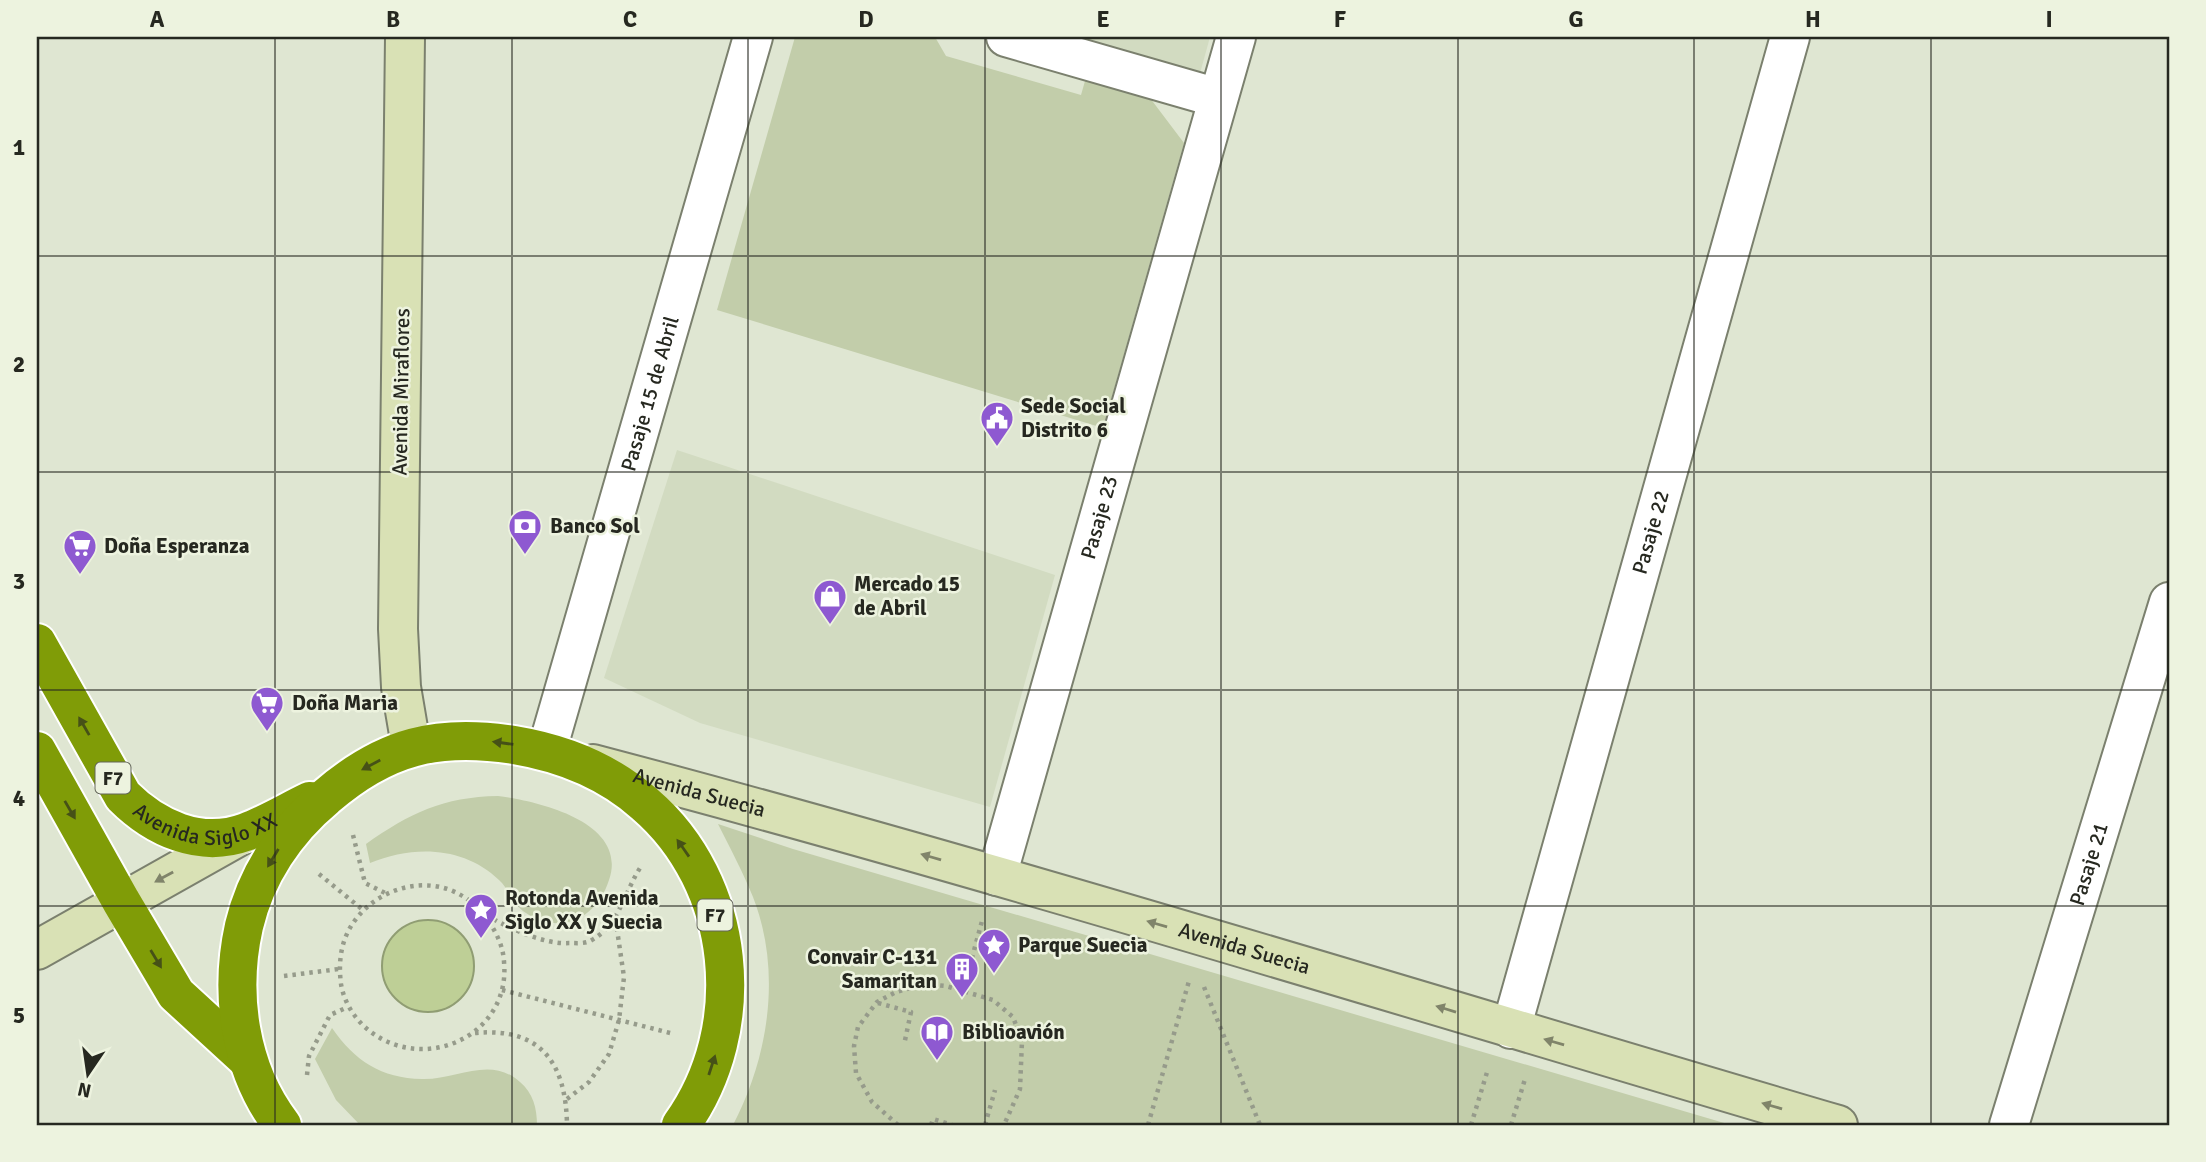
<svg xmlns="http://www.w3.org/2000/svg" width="2206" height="1162" font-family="Signika,sans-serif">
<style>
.built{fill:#d2dbc1}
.green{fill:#c2cdaa}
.water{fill:#becf96;stroke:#909d73;stroke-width:2}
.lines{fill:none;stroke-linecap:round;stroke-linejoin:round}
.street-casing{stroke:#7b806e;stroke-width:42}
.secondary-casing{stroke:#7b806e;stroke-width:42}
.highway-casing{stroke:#fff;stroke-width:42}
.path{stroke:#969b8b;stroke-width:4.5;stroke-dasharray:3.5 5;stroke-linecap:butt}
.street{stroke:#fff;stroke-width:38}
.secondary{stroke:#d9e1b5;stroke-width:38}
.highway{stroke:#809c07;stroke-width:38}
.oneway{fill:#465117}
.oneway2{fill:#80846a}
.grid{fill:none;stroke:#262820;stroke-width:2;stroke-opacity:0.55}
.labels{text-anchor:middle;stroke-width:5;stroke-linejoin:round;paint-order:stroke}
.shield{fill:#edf3df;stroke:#626559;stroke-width:2}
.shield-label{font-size:19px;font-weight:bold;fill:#262820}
.street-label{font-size:21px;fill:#262820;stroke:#edf3df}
.poi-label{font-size:21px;font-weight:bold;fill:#262820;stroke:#edf3df;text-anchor:start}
.neatline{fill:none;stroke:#262820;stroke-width:2.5}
.grid-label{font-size:23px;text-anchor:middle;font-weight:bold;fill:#262820}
</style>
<rect width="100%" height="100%" fill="#dfe6d2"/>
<g class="built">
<polygon points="1064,37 1210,37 1199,77"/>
<polygon points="677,450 1055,575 990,807 700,723 604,678"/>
</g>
<g class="green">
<polygon points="795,37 935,37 946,56 1081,95 1085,81 1150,98 1184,143 1103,428 717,310"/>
<path d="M498,796c40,5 131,26 111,84 -12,38 -48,56 -83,33 -13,-8 -16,-23 -27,-33 -35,-34 -86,-35 -129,-17l-4,-19c44,-31 77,-47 132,-48z"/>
<path d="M718,824l75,25 938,276h-998c36,-69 49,-154 20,-228 -10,-25 -23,-49 -35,-73z"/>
<path d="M332,1028c23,33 49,50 90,51 35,1 68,-24 98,3 13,11 17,26 17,43h-177l-24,-25 -21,-41z"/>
</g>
<circle class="water" cx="428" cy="966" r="46"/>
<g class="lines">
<defs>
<g id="street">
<polyline points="1006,37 1218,98"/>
<path id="s1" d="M547,750l206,-713"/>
<path id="s2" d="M997,876l239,-839"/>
<path id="s3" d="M1511,1029l279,-992"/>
<path id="s4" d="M2009,1125l160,-523"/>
</g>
<g id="secondary">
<polyline points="405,37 398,629 401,687 411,746"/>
<path id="s5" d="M593,764c417,110 830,239 1245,361"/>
<polyline points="37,950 245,833"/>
</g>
<g id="highway">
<path id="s6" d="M37,643l86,153c32,32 77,53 123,36 22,-8 43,-21 64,-31"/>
<polyline points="37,751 121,901 176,994 248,1060"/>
<path d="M282,1125c-43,-56 -53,-132 -38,-199 12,-51 42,-96 82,-129 59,-51 112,-64 188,-52 48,8 94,26 131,59 92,79 106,224 36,321"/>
</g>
</defs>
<use href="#street" class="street-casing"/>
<use href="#secondary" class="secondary-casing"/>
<use href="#highway" class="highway-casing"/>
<g class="path">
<polyline points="353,835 365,883 385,893"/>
<polyline points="319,874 363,910"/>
<path d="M484,914c10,15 19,29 20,48 7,72 -77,112 -133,70 -15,-11 -27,-29 -30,-48 -3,-23 0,-46 15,-65 24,-32 73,-45 108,-22 8,5 14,12 21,17 20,13 60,31 84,29 6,0 15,1 21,-2 29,-15 34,-48 50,-73"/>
<polyline points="284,976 339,969"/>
<polyline points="1204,987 1260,1125"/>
<polyline points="502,990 674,1034"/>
<polyline points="963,991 982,921"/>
<polyline points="878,1003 911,1012 904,1045"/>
<path d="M475,1033c66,-6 91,30 92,92"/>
<polyline points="307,1075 309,1056 330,1015 348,1007"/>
<polyline points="567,1099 589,1082 609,1054 619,1020 624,977 615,916"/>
<polyline points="898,1125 872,1102 856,1073 854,1046 858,1027 877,1002 896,992 925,984 946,986 993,1000 1013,1017 1022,1041 1020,1089 1004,1125"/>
<polyline points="931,1125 933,1119 952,1125"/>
<polyline points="985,1125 995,1090"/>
<polyline points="1148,1125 1189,981"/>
<polyline points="1471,1125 1488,1069"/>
<polyline points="1511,1125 1525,1079"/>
</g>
<use href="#street" class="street"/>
<use href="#secondary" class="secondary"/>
<use href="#highway" class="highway"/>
</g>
<defs><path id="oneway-solid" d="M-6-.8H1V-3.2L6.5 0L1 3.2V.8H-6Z" transform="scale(1.75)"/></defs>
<g class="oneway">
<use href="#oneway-solid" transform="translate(84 726) rotate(-120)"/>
<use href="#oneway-solid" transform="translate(503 743) rotate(-172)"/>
<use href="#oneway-solid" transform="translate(371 765) rotate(152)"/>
<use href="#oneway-solid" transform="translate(70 810) rotate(60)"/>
<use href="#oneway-solid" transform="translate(683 848) rotate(-125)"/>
<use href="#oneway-solid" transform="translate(273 858) rotate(121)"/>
<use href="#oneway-solid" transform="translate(156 959) rotate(59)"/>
<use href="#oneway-solid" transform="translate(712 1065) rotate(-72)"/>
</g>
<g class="oneway2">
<use href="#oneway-solid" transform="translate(931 857) rotate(-164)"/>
<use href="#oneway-solid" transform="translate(164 877) rotate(151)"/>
<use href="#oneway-solid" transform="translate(1157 924) rotate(-164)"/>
<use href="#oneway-solid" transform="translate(1446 1009) rotate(-163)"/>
<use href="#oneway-solid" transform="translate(1554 1042) rotate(-164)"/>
<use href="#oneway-solid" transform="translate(1772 1106) rotate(-164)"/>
</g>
<path class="grid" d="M275,37v1088M512,37v1088M748,37v1088M985,37v1088M1221,37v1088M1458,37v1088M1694,37v1088M1931,37v1088M37,256h2132M37,472h2132M37,690h2132M37,906h2132"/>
<defs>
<symbol id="civic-pin" viewBox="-11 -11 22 30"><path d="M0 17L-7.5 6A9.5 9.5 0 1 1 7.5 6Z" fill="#8e59d1" stroke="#edf3df"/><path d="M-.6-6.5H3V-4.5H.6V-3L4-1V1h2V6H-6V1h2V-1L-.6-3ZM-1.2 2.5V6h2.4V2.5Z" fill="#fff"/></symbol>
<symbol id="bank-pin" viewBox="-11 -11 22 30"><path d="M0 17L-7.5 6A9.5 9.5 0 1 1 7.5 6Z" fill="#8e59d1" stroke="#edf3df"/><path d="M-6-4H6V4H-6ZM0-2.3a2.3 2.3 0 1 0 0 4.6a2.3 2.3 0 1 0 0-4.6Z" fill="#fff"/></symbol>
<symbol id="supermarket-pin" viewBox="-11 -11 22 30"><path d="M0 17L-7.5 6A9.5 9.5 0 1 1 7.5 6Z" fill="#8e59d1" stroke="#edf3df"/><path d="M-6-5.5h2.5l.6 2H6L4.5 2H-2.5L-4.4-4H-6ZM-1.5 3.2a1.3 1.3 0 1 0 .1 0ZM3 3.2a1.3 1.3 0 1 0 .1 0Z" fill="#fff"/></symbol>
<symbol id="shop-pin" viewBox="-11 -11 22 30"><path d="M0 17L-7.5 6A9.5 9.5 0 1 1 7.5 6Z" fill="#8e59d1" stroke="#edf3df"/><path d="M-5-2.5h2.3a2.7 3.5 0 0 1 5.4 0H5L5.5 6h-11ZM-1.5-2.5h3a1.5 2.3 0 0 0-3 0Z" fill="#fff"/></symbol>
<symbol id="sight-pin" viewBox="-11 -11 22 30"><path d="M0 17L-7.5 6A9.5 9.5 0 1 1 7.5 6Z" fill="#8e59d1" stroke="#edf3df"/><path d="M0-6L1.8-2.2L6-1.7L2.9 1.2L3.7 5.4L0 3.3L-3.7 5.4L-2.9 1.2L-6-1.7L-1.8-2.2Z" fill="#fff"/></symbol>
<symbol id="building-pin" viewBox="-11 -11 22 30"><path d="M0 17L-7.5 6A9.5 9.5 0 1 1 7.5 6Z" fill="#8e59d1" stroke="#edf3df"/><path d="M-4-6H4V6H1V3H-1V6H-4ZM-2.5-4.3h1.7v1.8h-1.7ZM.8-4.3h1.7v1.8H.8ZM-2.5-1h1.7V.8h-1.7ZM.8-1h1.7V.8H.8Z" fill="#fff"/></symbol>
<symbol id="library-pin" viewBox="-11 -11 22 30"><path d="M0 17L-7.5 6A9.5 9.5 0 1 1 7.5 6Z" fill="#8e59d1" stroke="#edf3df"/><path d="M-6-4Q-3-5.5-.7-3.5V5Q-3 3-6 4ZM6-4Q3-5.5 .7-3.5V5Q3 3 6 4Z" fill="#fff"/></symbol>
</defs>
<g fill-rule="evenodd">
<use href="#civic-pin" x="978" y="399" width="38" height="52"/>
<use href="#bank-pin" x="506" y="507" width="38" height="52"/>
<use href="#supermarket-pin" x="61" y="527" width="38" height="52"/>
<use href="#shop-pin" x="811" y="577" width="38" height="52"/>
<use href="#supermarket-pin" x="248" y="684" width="38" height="52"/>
<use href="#sight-pin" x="462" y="891" width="38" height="52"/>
<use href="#sight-pin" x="975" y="926" width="38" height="52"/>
<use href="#building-pin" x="943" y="950" width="38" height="52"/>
<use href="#library-pin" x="918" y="1013" width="38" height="52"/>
</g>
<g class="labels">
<g class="shield">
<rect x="95.5" y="762.5" width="35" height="31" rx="5"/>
<rect x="697.5" y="899.5" width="35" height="31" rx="5"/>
</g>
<g class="shield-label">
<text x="113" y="785">F7</text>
<text x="715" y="922">F7</text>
</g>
<g class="street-label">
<text transform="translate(401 392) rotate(-89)" y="7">Avenida Miraflores</text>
<text dy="7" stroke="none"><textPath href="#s1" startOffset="371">Pasaje 15 de Abril</textPath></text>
<text dy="7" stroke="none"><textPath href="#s2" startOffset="373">Pasaje 23</textPath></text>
<text dy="7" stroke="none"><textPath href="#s3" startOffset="516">Pasaje 22</textPath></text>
<text dy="7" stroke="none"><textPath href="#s5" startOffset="110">Avenida Suecia</textPath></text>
<text dy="7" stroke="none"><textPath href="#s6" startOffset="268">Avenida Siglo XX</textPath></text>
<text dy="7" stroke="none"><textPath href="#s4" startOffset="273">Pasaje 21</textPath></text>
<text dy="7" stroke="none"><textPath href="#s5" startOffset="677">Avenida Suecia</textPath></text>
</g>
<g class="poi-label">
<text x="1021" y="413">Sede Social<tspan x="1021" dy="24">Distrito 6</tspan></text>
<text x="550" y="533">Banco Sol</text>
<text x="104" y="553">Doña Esperanza</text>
<text x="854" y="591">Mercado 15<tspan x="854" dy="24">de Abril</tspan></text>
<text x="292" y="710">Doña Maria</text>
<text x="505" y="905">Rotonda Avenida<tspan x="505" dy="24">Siglo XX y Suecia</tspan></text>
<text x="1018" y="952">Parque Suecia</text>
<text x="937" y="964" text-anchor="end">Convair C-131<tspan x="937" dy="24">Samaritan</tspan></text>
<text x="962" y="1039">Biblioavión</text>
</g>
</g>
<rect width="2206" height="1162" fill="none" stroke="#edf3df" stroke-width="77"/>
<g transform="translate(88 1074) rotate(193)" stroke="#edf3df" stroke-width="5" paint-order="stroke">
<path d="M0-5L12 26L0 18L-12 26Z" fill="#262820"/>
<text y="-10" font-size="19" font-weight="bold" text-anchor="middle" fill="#262820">N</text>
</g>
<rect x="38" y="38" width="2130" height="1086" class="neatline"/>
<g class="grid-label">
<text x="157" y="27">A</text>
<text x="393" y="27">B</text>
<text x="630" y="27">C</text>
<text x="866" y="27">D</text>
<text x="1103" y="27">E</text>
<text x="1340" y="27">F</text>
<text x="1576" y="27">G</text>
<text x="1813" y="27">H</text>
<text x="2049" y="27">I</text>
<text x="19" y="155">1</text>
<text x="19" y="372">2</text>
<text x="19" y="589">3</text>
<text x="19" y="806">4</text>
<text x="19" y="1023">5</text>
</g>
</svg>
